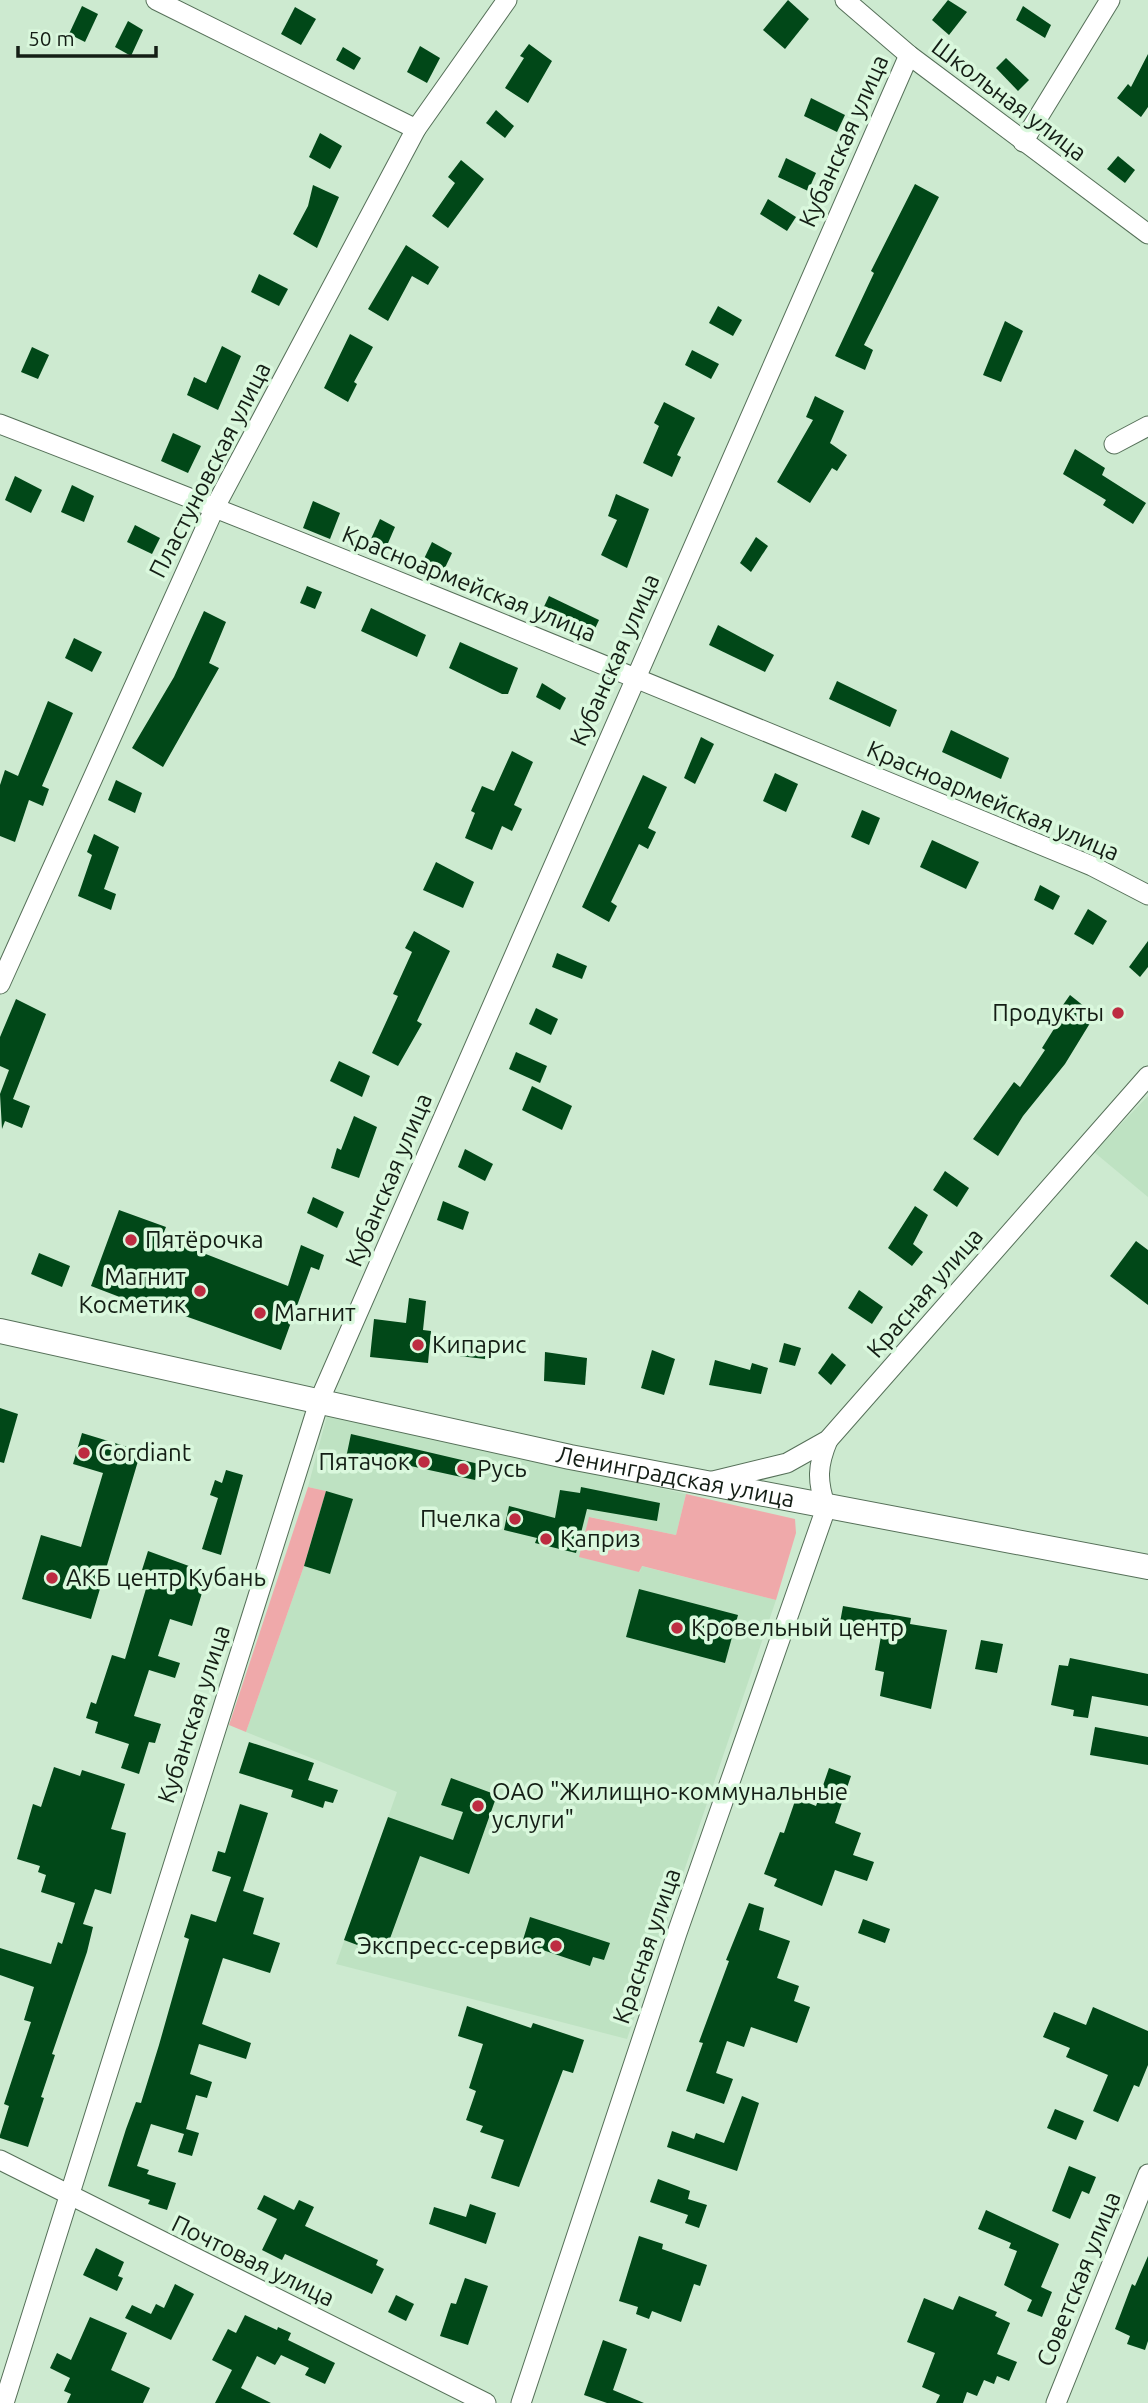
<svg xmlns="http://www.w3.org/2000/svg" width="1148" height="2403" font-family="Ubuntu,sans-serif">
<style>
.built{fill:#bee2c2}
.green{fill:#efa9aa}
.building{fill:#014818}
.lines{fill:none;stroke-linecap:round;stroke-linejoin:round}
.minor-casing{stroke:#567059;stroke-width:21}
.major-casing{stroke:#567059;stroke-width:26}
.minor{stroke:#fff;stroke-width:19}
.major{stroke:#fff;stroke-width:24}
.poi-dot{fill:#bd2c41;stroke:#daf8dd;stroke-width:2.5}
.labels{text-anchor:middle;stroke-width:7;stroke-linejoin:round;paint-order:stroke}
.street-label{font-size:24px;fill:#141e15;stroke:#daf8dd}
.poi-label{font-size:24px;fill:#141e15;stroke:#daf8dd;text-anchor:start}
</style>
<rect width="100%" height="100%" fill="#cdead0"/>
<g class="built">
<polygon points="1148,1096 1148,1197 1094,1152"/>
<polygon points="328,1412 686,1494 676,1535 590,1517 640,1572 641,1566 776,1600 627,2039 336,1964 397,1792 246,1732 304,1566 326,1491 308,1487"/>
</g>
<g class="green">
<polygon points="308,1487 326,1491 304,1566 246,1732 229,1725"/>
<polygon points="686,1494 795,1519 796,1533 776,1600 642,1566 639,1572 579,1557 589,1517 676,1535"/>
</g>
<g class="building">
<polygon points="788,0 809,19 785,49 763,30"/>
<polygon points="948,0 967,12 949,35 932,20"/>
<polygon points="82,6 98,14 85,42 69,34"/>
<polygon points="1023,6 1051,25 1045,38 1016,20"/>
<polygon points="295,7 316,19 301,45 281,34"/>
<polygon points="128,21 143,30 131,56 115,47"/>
<polygon points="529,44 552,61 528,103 505,88 524,58 520,56"/>
<polygon points="420,46 440,58 427,83 407,72"/>
<polygon points="343,47 361,58 354,70 336,60"/>
<polygon points="1148,54 1148,107 1141,117 1117,98 1128,84 1131,87"/>
<polygon points="1006,58 1029,80 1018,91 996,68"/>
<polygon points="811,98 845,115 837,132 804,116"/>
<polygon points="496,110 514,126 505,138 486,123"/>
<polygon points="320,133 342,146 330,169 309,157"/>
<polygon points="1118,156 1135,170 1125,183 1107,169"/>
<polygon points="786,158 816,173 808,191 778,177"/>
<polygon points="461,160 484,179 448,228 432,216 455,183 448,177"/>
<polygon points="915,184 939,197 864,345 873,350 865,370 835,356 874,273 871,271"/>
<polygon points="313,185 339,197 317,248 293,234 308,206"/>
<polygon points="768,199 796,217 787,231 760,214"/>
<polygon points="406,245 439,267 428,285 412,276 388,321 368,309"/>
<polygon points="259,274 288,289 279,306 251,292"/>
<polygon points="718,306 742,320 733,336 709,323"/>
<polygon points="1005,321 1023,331 1001,382 983,375"/>
<polygon points="350,334 373,347 354,382 357,384 348,402 324,388"/>
<polygon points="222,346 241,356 218,410 187,395 194,377 206,383"/>
<polygon points="32,347 49,355 38,379 21,372"/>
<polygon points="692,350 719,364 711,379 685,365"/>
<polygon points="815,396 844,411 830,443 847,455 837,471 832,468 810,503 777,482 813,420 806,417"/>
<polygon points="664,402 695,418 677,455 681,457 672,477 643,463 659,426 654,423"/>
<polygon points="173,433 201,446 188,473 161,461"/>
<polygon points="1075,449 1105,468 1102,475 1146,503 1133,524 1103,505 1106,500 1063,474"/>
<polygon points="15,476 42,490 31,513 5,500"/>
<polygon points="72,485 94,496 84,522 61,512"/>
<polygon points="616,494 649,509 627,568 601,555 617,520 608,516"/>
<polygon points="313,501 340,513 330,539 303,528"/>
<polygon points="380,519 395,527 382,557 366,550"/>
<polygon points="135,525 160,538 152,554 127,542"/>
<polygon points="756,537 768,546 751,572 740,563"/>
<polygon points="432,542 452,553 442,574 422,563"/>
<polygon points="307,586 322,592 315,609 300,603"/>
<polygon points="549,596 599,620 592,635 541,613"/>
<polygon points="371,608 426,635 417,657 361,631"/>
<polygon points="204,611 226,622 209,663 219,668 163,767 132,748 174,677"/>
<polygon points="718,625 774,655 765,672 709,645"/>
<polygon points="74,638 102,652 92,672 65,658"/>
<polygon points="460,642 518,668 508,694 502,694 449,668"/>
<polygon points="837,681 897,710 890,727 829,699"/>
<polygon points="542,683 566,698 560,710 536,697"/>
<polygon points="48,701 73,713 42,786 49,789 43,806 29,800 15,842 0,836 0,785 5,770 18,776"/>
<polygon points="951,730 1009,758 1001,779 942,752"/>
<polygon points="701,737 714,744 695,784 684,778"/>
<polygon points="512,751 533,762 514,805 522,809 512,831 502,826 492,850 465,838 475,813 471,811 482,786 494,791"/>
<polygon points="775,773 798,784 786,812 763,801"/>
<polygon points="643,775 667,787 648,828 656,832 648,849 639,844 611,902 617,906 609,922 582,907"/>
<polygon points="116,780 142,793 135,813 108,800"/>
<polygon points="862,810 880,818 869,845 851,837"/>
<polygon points="94,834 119,847 104,889 116,894 111,910 78,896 92,855 87,852"/>
<polygon points="932,840 979,862 966,889 920,867"/>
<polygon points="436,862 474,882 463,908 423,890"/>
<polygon points="1040,885 1060,896 1053,910 1034,900"/>
<polygon points="1088,909 1107,921 1093,945 1074,934"/>
<polygon points="414,931 450,951 417,1021 422,1024 398,1066 372,1053 398,996 393,994 412,952 405,948"/>
<polygon points="1148,941 1148,967 1140,977 1129,967"/>
<polygon points="557,953 587,966 582,979 552,967"/>
<polygon points="1070,995 1095,1015 1065,1064 1023,1116 998,1156 973,1139 1014,1082 1020,1087 1045,1050 1042,1048 1062,1016 1058,1012"/>
<polygon points="16,999 46,1014 13,1099 30,1106 22,1128 5,1121 2,1129 0,1094 9,1070 0,1066 0,1037"/>
<polygon points="536,1008 558,1019 551,1035 529,1024"/>
<polygon points="516,1052 547,1066 540,1083 509,1069"/>
<polygon points="339,1061 370,1076 362,1097 330,1081"/>
<polygon points="532,1086 572,1106 562,1130 522,1110"/>
<polygon points="354,1116 377,1127 359,1178 331,1168 337,1148 341,1150"/>
<polygon points="465,1149 493,1164 485,1181 458,1167"/>
<polygon points="945,1171 969,1188 957,1207 933,1190"/>
<polygon points="313,1197 344,1212 337,1228 307,1213"/>
<polygon points="443,1201 469,1212 463,1230 437,1220"/>
<polygon points="915,1206 928,1215 913,1244 923,1252 912,1266 888,1248"/>
<polygon points="119,1210 166,1227 162,1237 288,1286 301,1245 324,1255 319,1270 311,1267 281,1350 140,1300 138,1304 91,1286"/>
<polygon points="1136,1241 1148,1250 1148,1305 1110,1276"/>
<polygon points="39,1253 70,1266 62,1287 31,1274"/>
<polygon points="859,1290 883,1307 872,1324 848,1308"/>
<polygon points="409,1298 426,1301 423,1330 431,1331 428,1363 370,1357 374,1319 406,1323"/>
<polygon points="460,1338 486,1341 485,1359 459,1356"/>
<polygon points="784,1343 801,1348 795,1366 779,1362"/>
<polygon points="652,1350 675,1359 664,1395 641,1388"/>
<polygon points="545,1352 587,1358 585,1385 544,1381"/>
<polygon points="832,1353 846,1365 831,1385 818,1373"/>
<polygon points="715,1360 750,1370 752,1363 768,1368 761,1394 709,1385"/>
<polygon points="0,1408 18,1414 4,1463 0,1462"/>
<polygon points="82,1433 141,1451 91,1619 22,1599 41,1535 81,1547 103,1473 73,1464"/>
<polygon points="351,1434 479,1464 475,1480 406,1465 405,1471 346,1458"/>
<polygon points="226,1470 243,1475 221,1555 202,1549 218,1498 210,1495 215,1480 222,1483"/>
<polygon points="581,1487 660,1503 657,1521 587,1509 576,1553 535,1543 537,1538 504,1530 509,1506 555,1518 560,1490 580,1493"/>
<polygon points="326,1491 353,1499 330,1574 304,1566"/>
<polygon points="148,1551 208,1573 192,1626 170,1619 158,1656 180,1663 175,1678 149,1670 134,1716 161,1724 155,1743 149,1742 139,1774 121,1768 129,1744 95,1733 98,1722 86,1718 91,1702 96,1704 112,1655 125,1659 151,1572 142,1570"/>
<polygon points="639,1589 738,1615 725,1663 626,1637"/>
<polygon points="843,1606 911,1618 910,1624 947,1630 931,1709 880,1696 884,1672 875,1670 881,1636 839,1628"/>
<polygon points="981,1640 1003,1644 997,1673 975,1669"/>
<polygon points="1070,1658 1148,1674 1148,1706 1092,1696 1088,1718 1073,1716 1074,1710 1051,1705 1059,1665 1068,1666"/>
<polygon points="1095,1727 1148,1737 1148,1765 1090,1755"/>
<polygon points="249,1742 314,1763 308,1780 338,1790 333,1803 325,1801 323,1808 291,1797 293,1790 239,1773"/>
<polygon points="54,1767 80,1776 82,1770 125,1784 111,1829 126,1833 111,1894 95,1889 83,1924 93,1927 87,1952 52,2054 55,2055 41,2097 44,2098 28,2147 0,2138 0,2135 9,2106 4,2104 31,2022 24,2020 34,1987 0,1975 0,1948 51,1964 58,1942 62,1944 75,1903 41,1892 46,1875 38,1872 40,1866 17,1859 33,1804 41,1807"/>
<polygon points="829,1768 851,1776 835,1823 861,1833 853,1855 874,1862 867,1881 835,1870 822,1906 774,1886 777,1879 764,1874 780,1832 784,1833 796,1798 816,1806"/>
<polygon points="451,1778 497,1795 469,1874 420,1856 384,1955 344,1940 388,1817 453,1840 463,1812 441,1805"/>
<polygon points="240,1804 268,1813 243,1891 264,1898 253,1934 280,1943 270,1973 223,1958 202,2024 251,2043 246,2059 199,2044 190,2074 212,2082 207,2098 196,2095 186,2129 199,2133 192,2156 178,2152 184,2134 151,2124 137,2166 149,2170 147,2174 176,2183 167,2210 148,2204 150,2200 108,2186 126,2129 136,2102 141,2103 159,2045 189,1939 184,1937 191,1914 216,1922 231,1877 212,1871 218,1851 225,1853"/>
<polygon points="749,1903 764,1908 759,1930 790,1941 777,1978 799,1986 794,2001 810,2007 797,2043 751,2027 744,2047 727,2041 716,2073 733,2079 724,2104 686,2091 703,2043 699,2042 729,1961 726,1960"/>
<polygon points="530,1917 610,1943 604,1960 593,1957 590,1966 522,1943"/>
<polygon points="863,1919 890,1929 885,1943 858,1933"/>
<polygon points="467,2006 531,2028 533,2023 584,2040 573,2073 563,2070 519,2187 491,2178 504,2140 480,2132 483,2126 466,2120 476,2091 469,2088 483,2044 458,2036"/>
<polygon points="1093,2007 1148,2031 1148,2065 1139,2087 1134,2085 1118,2122 1093,2111 1108,2075 1066,2057 1070,2048 1043,2037 1054,2012 1086,2025"/>
<polygon points="742,2096 759,2103 737,2171 667,2147 672,2131 694,2139 696,2133 724,2143"/>
<polygon points="1055,2109 1084,2121 1076,2140 1047,2128"/>
<polygon points="1069,2166 1096,2177 1089,2194 1082,2191 1070,2219 1052,2211"/>
<polygon points="658,2179 690,2191 688,2199 707,2205 699,2228 685,2223 688,2215 650,2202"/>
<polygon points="264,2195 294,2210 299,2200 314,2207 305,2226 378,2260 376,2265 384,2269 372,2294 285,2254 282,2260 262,2250 277,2219 257,2209"/>
<polygon points="470,2204 496,2213 486,2244 429,2224 434,2207 466,2217"/>
<polygon points="986,2210 1059,2244 1041,2287 1052,2292 1042,2317 1027,2311 1032,2300 1004,2285 1017,2251 1009,2248 1011,2243 978,2229"/>
<polygon points="639,2236 663,2244 662,2249 707,2265 700,2286 694,2284 681,2322 652,2311 649,2319 636,2314 638,2307 619,2301"/>
<polygon points="96,2248 124,2262 118,2276 123,2278 117,2291 83,2275"/>
<polygon points="1148,2256 1148,2341 1145,2350 1127,2344 1130,2336 1115,2329 1132,2284 1135,2286"/>
<polygon points="465,2278 488,2286 468,2345 440,2336 451,2303 456,2304"/>
<polygon points="175,2284 194,2294 171,2340 125,2318 132,2305 151,2314 156,2304 164,2308"/>
<polygon points="396,2295 414,2304 406,2321 388,2312"/>
<polygon points="959,2296 997,2312 995,2316 1010,2323 997,2354 1017,2362 1009,2381 997,2376 994,2384 984,2380 977,2396 967,2392 963,2403 936,2403 940,2395 922,2387 935,2353 907,2342 924,2298 953,2310"/>
<polygon points="245,2315 277,2330 278,2327 291,2333 288,2340 335,2363 325,2384 305,2375 309,2368 281,2355 275,2365 257,2356 241,2388 271,2403 215,2403 232,2370 212,2360 228,2329 236,2333"/>
<polygon points="90,2317 127,2333 111,2370 150,2388 143,2403 67,2403 71,2394 64,2391 70,2378 50,2368 57,2353 71,2360"/>
<polygon points="603,2340 627,2349 613,2390 644,2403 607,2403 584,2395"/>
</g>
<g class="lines">
<defs>
<g id="minor">
<polyline points="156,0 416,129"/>
<polyline points="845,0 909,55 1148,234"/>
<polyline points="1023,142 1110,0"/>
<path d="M0,424c367,141 729,293 1092,442l56,29"/>
<polyline points="1114,444 1148,426"/>
<polyline points="0,984 215,507 416,129 507,0"/>
<polyline points="713,1481 787,1463 828,1440 1148,1076"/>
<polyline points="0,2160 486,2403"/>
<polyline points="4,2403 320,1399 909,55"/>
<path d="M521,2403l156,-470 149,-425c-9,-27 -9,-42 2,-68"/>
<polyline points="1056,2403 1148,2174"/>
</g>
<g id="major">
<path id="s1" d="M0,1331l570,126 578,110"/>
</g>
</defs>
<use href="#minor" class="minor-casing"/>
<use href="#major" class="major-casing"/>
<use href="#minor" class="minor"/>
<use href="#major" class="major"/>
</g>
<g class="poi-dot">
<circle cx="1118" cy="1013" r="7"/>
<circle cx="131" cy="1240" r="7"/>
<circle cx="200" cy="1291" r="7"/>
<circle cx="260" cy="1313" r="7"/>
<circle cx="418" cy="1345" r="7"/>
<circle cx="84" cy="1453" r="7"/>
<circle cx="424" cy="1462" r="7"/>
<circle cx="463" cy="1469" r="7"/>
<circle cx="515" cy="1519" r="7"/>
<circle cx="546" cy="1539" r="7"/>
<circle cx="52" cy="1578" r="7"/>
<circle cx="677" cy="1628" r="7"/>
<circle cx="478" cy="1806" r="7"/>
<circle cx="556" cy="1946" r="7"/>
</g>
<g class="labels">
<g class="street-label">
<text transform="translate(1009 100) rotate(37)" y="8">Школьная улица</text>
<text transform="translate(844 141) rotate(-66)" y="8">Кубанская улица</text>
<text transform="translate(210 470) rotate(-63)" y="8">Пластуновская улица</text>
<text transform="translate(469 584) rotate(22)" y="8">Красноармейская улица</text>
<text transform="translate(615 660) rotate(-66)" y="8">Кубанская улица</text>
<text transform="translate(993 801) rotate(23)" y="8">Красноармейская улица</text>
<text transform="translate(389 1180) rotate(-67)" y="8">Кубанская улица</text>
<text transform="translate(925 1293) rotate(-49)" y="8">Красная улица</text>
<text dy="8" stroke="none"><textPath href="#s1" startOffset="691">Ленинградская улица</textPath></text>
<text transform="translate(194 1714) rotate(-72)" y="8">Кубанская улица</text>
<text transform="translate(647 1946) rotate(-71)" y="8">Красная улица</text>
<text transform="translate(253 2261) rotate(26)" y="8">Почтовая улица</text>
<text transform="translate(1079 2279) rotate(-68)" y="8">Советская улица</text>
</g>
<g class="poi-label">
<text x="1104" y="1021" text-anchor="end">Продукты</text>
<text x="145" y="1248">Пятёрочка</text>
<text x="186" y="1285" text-anchor="end">Магнит<tspan x="186" dy="28">Косметик</tspan></text>
<text x="274" y="1321">Магнит</text>
<text x="432" y="1353">Кипарис</text>
<text x="98" y="1461">Cordiant</text>
<text x="410" y="1470" text-anchor="end">Пятачок</text>
<text x="477" y="1477">Русь</text>
<text x="501" y="1527" text-anchor="end">Пчелка</text>
<text x="560" y="1547">Каприз</text>
<text x="66" y="1586">АКБ центр Кубань</text>
<text x="691" y="1636">Кровельный центр</text>
<text x="492" y="1800">ОАО "Жилищно-коммунальные<tspan x="492" dy="28">услуги"</tspan></text>
<text x="542" y="1954" text-anchor="end">Экспресс-сервис</text>
</g>
</g>
<path d="M18 46v10h138v-10" fill="none" stroke="#141e15" stroke-width="3.5"/>
<text x="28" y="46" font-size="21" fill="#141e15" stroke="#daf8dd" stroke-width="5" paint-order="stroke">50 m</text>
</svg>
